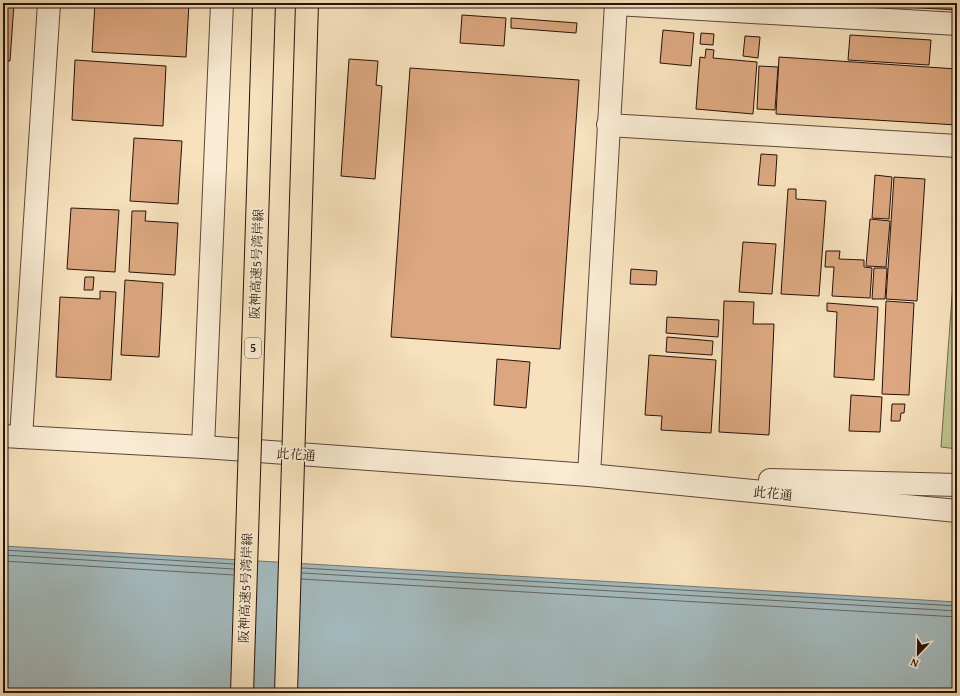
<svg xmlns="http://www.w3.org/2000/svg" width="960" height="696" font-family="'Gentium Book Plus','Noto Serif JP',serif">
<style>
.green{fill:#bfc38f;stroke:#736b4c}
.water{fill:#a3babd;stroke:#717775}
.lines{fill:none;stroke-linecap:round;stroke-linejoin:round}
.shore{stroke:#656664;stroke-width:1}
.building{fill:#dca780;stroke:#27130a}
.minor-casing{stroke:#5b4737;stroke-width:24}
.tertiary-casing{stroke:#5b4737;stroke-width:24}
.minor{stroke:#faecd4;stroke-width:22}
.tertiary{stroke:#faecd4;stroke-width:22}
.motorway-bridge-casing{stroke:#27130a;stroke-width:24;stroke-linecap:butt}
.motorway-bridge{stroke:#f7e2bd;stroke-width:22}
.labels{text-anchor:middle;stroke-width:3.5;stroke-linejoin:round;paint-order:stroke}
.shield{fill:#faecd4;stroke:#665447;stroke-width:1}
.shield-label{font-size:12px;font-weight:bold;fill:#27130a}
.street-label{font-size:13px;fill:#27130a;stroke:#faecd4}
</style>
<rect width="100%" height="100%" fill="#f7e2bd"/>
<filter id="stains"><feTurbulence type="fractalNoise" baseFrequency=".005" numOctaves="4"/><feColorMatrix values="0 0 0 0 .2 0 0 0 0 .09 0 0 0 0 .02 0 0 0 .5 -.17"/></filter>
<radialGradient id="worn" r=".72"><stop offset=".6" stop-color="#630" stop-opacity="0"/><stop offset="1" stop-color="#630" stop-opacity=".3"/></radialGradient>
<polygon class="green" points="957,228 957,449 941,447"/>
<polygon class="water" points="3,546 957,602 957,693 3,693"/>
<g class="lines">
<g class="shore">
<polyline points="3,550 234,564"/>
<polyline points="3,555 234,569"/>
<polyline points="3,561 234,575"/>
<polyline points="302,568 957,606"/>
<polyline points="302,573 957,611"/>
<polyline points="301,579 957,617"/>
</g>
</g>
<g class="building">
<polygon points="3,3 14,3 10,61 3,61"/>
<polygon points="95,3 189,3 186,57 92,52"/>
<polygon points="835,3 957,3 957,10"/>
<polygon points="462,15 506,18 504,46 460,43"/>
<polygon points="511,18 577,23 576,33 511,28"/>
<polygon points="663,30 694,33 691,66 660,63"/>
<polygon points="701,33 714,34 713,45 700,44"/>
<polygon points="850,35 931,40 929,65 848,60"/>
<polygon points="745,36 760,37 758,58 743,56"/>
<polygon points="706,49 714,50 713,58 757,62 753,114 696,109 700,57 705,58"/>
<polygon points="779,57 957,69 957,125 776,114"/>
<polygon points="349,59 378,61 376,85 382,86 375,179 341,176"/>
<polygon points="75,60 166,66 163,126 72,120"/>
<polygon points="759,66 778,67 775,110 757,109"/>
<polygon points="410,68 579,80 560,349 391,337"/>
<polygon points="134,138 182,141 178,204 130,201"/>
<polygon points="761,154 777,155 775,186 758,185"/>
<polygon points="875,175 892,177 889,219 872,218"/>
<polygon points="894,177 925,179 917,301 886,299"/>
<polygon points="788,189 796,189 796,199 826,201 819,296 781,294"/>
<polygon points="71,208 119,210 115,272 67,269"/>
<polygon points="132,211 146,211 145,221 178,223 175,275 129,272"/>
<polygon points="870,219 890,221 886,267 866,266"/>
<polygon points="743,242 776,244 772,294 739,292"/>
<polygon points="826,251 840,251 839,259 864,260 864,267 872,268 870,298 832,296 834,267 825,267"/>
<polygon points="874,268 887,268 885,299 872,299"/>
<polygon points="631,269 657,271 656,285 630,284"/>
<polygon points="85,277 94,277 93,290 84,290"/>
<polygon points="125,280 163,283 159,357 121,355"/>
<polygon points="100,291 116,292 111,380 56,377 60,297 100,299"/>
<polygon points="724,301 754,302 753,324 774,324 769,435 719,432"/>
<polygon points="886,301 914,303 909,395 882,394"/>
<polygon points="827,303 878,307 874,380 834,377 837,312 827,311"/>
<polygon points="667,317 719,320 718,337 666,333"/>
<polygon points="667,337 713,341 712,355 666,352"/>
<polygon points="649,355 716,360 711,433 661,430 662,416 645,415"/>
<polygon points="497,359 530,362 526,408 494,405"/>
<polygon points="851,395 882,397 880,432 849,431"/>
<polygon points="892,404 905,404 904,413 901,413 900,421 891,421"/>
</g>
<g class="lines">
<defs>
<polyline id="minor" points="616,4 957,24"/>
<g id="tertiary">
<polyline points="608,125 957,146"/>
<polyline points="3,436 203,447 589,475 957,511"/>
<polyline points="21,437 49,3"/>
<polyline points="203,447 222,3"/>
<polyline points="589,475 616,3"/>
<polyline points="770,480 957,485"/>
</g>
</defs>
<use href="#minor" class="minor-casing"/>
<use href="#tertiary" class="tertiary-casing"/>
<use href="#minor" class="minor"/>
<use href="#tertiary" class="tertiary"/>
<defs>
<g id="motorway-bridge">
<polyline points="242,693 264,3"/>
<polyline points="286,693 307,3"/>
</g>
</defs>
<use href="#motorway-bridge" class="motorway-bridge-casing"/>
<use href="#motorway-bridge" class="motorway-bridge"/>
</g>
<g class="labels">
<rect class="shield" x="245" y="338" width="16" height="20" rx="3"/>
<g class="shield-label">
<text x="253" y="352">5</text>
</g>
<g class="street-label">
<text transform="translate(256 264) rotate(-88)" y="5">阪神高速5号湾岸線</text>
<text transform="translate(296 454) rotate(4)" y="5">此花通</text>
<text transform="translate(773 493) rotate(6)" y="5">此花通</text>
<text transform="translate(245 588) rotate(-88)" y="5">阪神高速5号湾岸線</text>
</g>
</g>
<rect width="960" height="696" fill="none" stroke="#f7e2bd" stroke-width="16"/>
<rect x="4" y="4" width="952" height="688" fill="none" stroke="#27130a" stroke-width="2"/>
<rect x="8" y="8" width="944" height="680" fill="none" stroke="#27130a"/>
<g transform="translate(918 654) rotate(202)" stroke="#faecd4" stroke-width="3" paint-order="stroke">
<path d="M0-3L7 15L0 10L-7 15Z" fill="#27130a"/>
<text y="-6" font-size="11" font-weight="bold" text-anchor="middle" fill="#27130a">N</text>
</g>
<rect width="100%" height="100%" filter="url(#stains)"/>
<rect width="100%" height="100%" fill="url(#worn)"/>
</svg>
